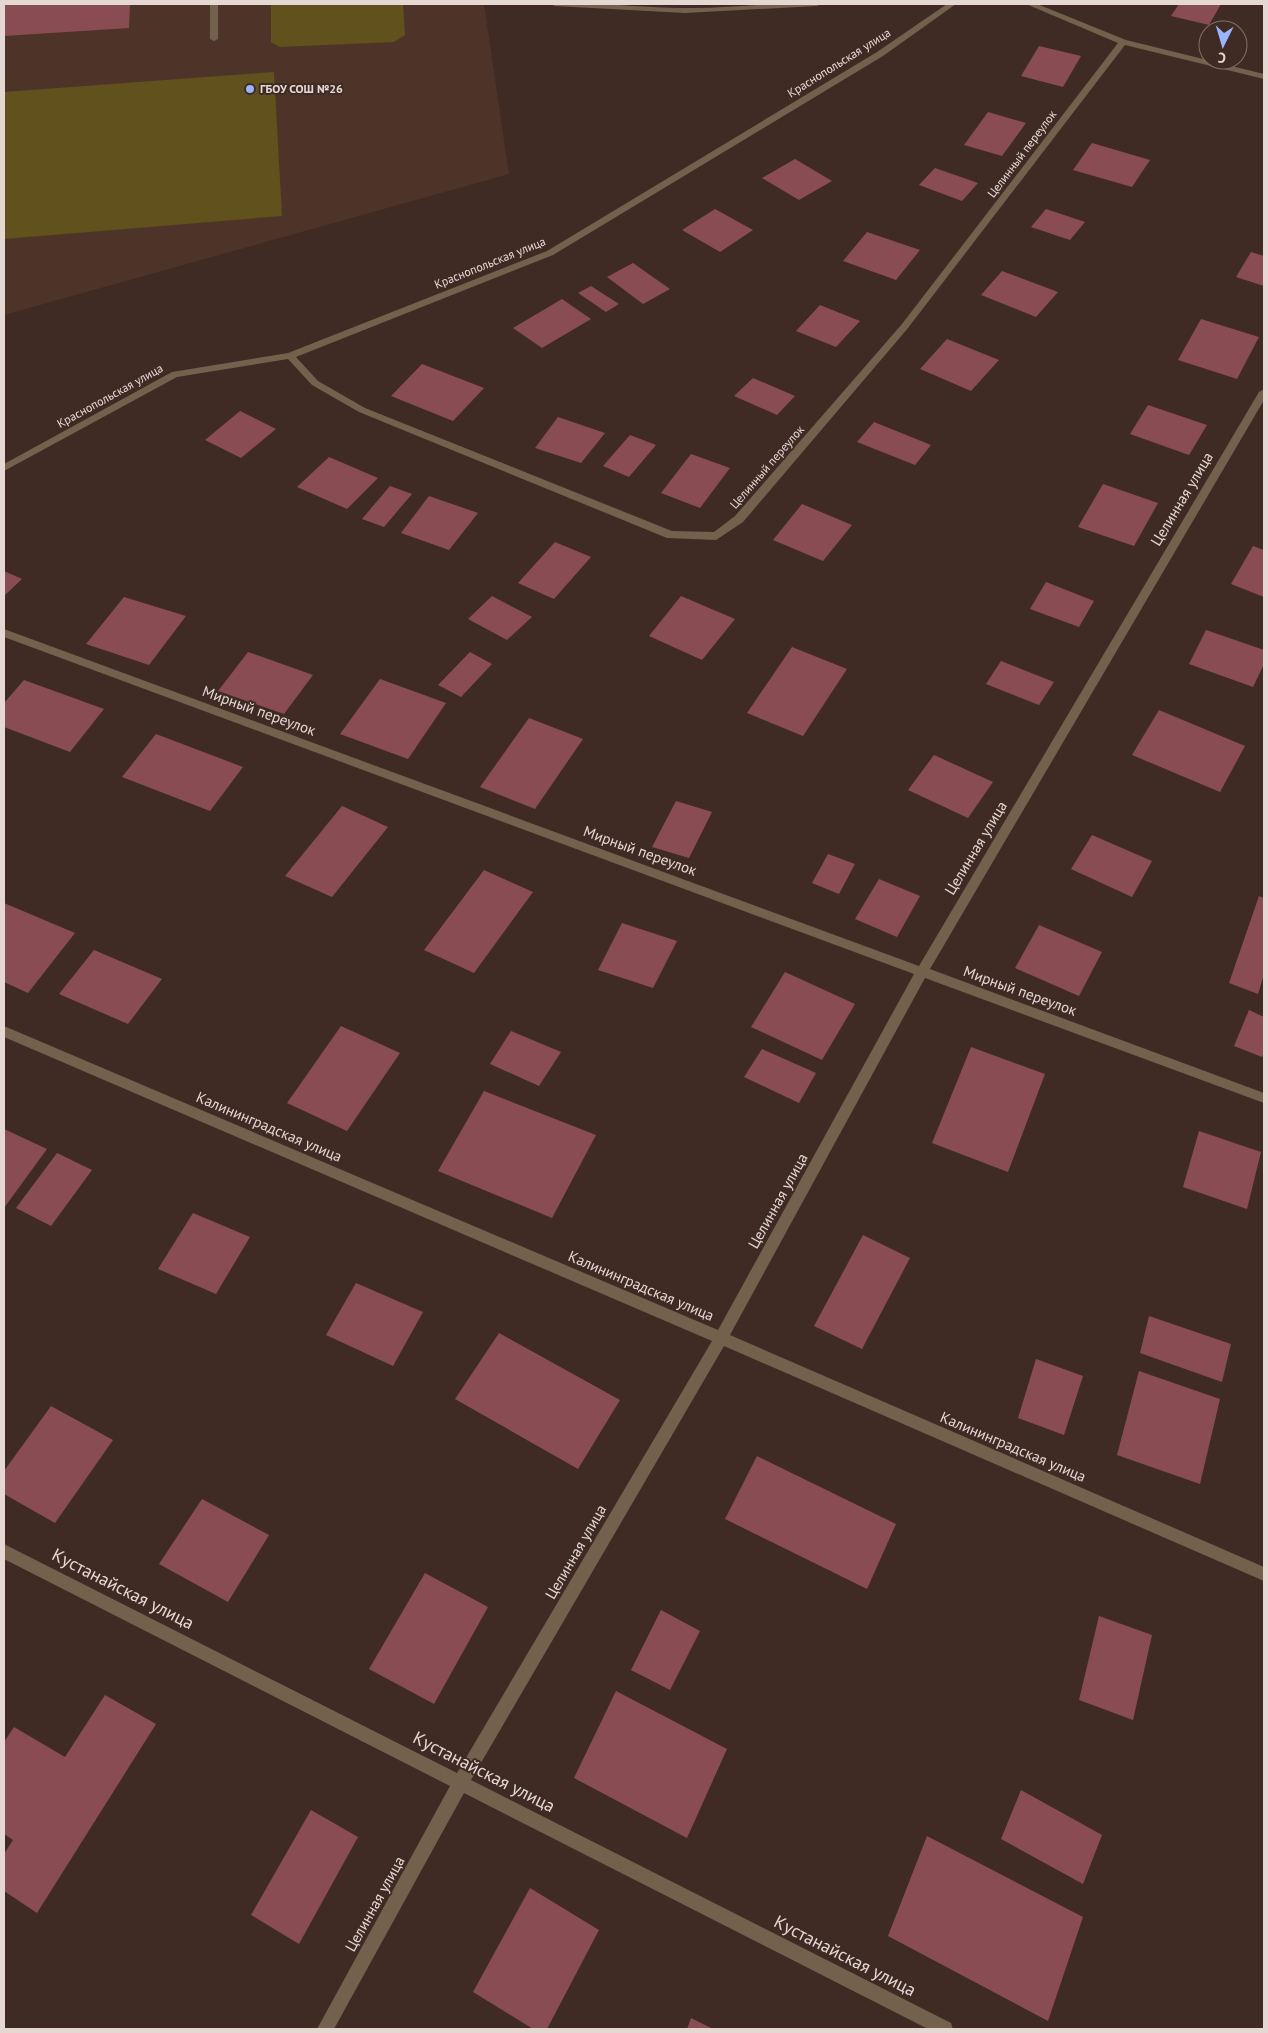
<svg xmlns="http://www.w3.org/2000/svg" width="1268" height="2033" font-family="'PT Sans',sans-serif">
<style>
.built{fill:#4e3329}
.green{fill:#60511d}
.building{fill:#894c53}
.lines{fill:none;stroke-linecap:round;stroke-linejoin:round}
.minor{fill:#73604d;fill-rule:evenodd}
.poi-dot{fill:#9bb5fd;stroke:#3f2b24;stroke-width:2}
.labels{text-anchor:middle;stroke-width:4;stroke-linejoin:round;paint-order:stroke}
.far-street-label{font-size:12px;fill:#e5d8d3;stroke:#3f2b24}
.far-poi-label{font-size:12px;font-weight:bold;fill:#e5d8d3;stroke:#3f2b24;text-anchor:start}
.street-label{font-size:15px;fill:#e5d8d3;stroke:#3f2b24}
.near-street-label{font-size:18px;fill:#e5d8d3;stroke:#3f2b24}
</style>
<rect width="100%" height="100%" fill="#3f2b24"/>
<polygon class="built" points="4,4 484,4 509,174 4,315"/>
<g class="green">
<polygon points="271,4 403,4 405,35 394,42 280,47 271,42"/>
<polygon points="274,72 282,216 4,239 4,92"/>
</g>
<g class="building">
<polygon points="4,4 130,4 129,28 4,36"/>
<polygon points="1179,4 1221,4 1209,25 1171,16"/>
<polygon points="1039,46 1081,56 1063,87 1021,76"/>
<polygon points="988,112 1026,123 1002,156 964,145"/>
<polygon points="1092,143 1150,160 1132,187 1073,170"/>
<polygon points="795,159 832,181 799,200 762,178"/>
<polygon points="935,168 978,183 962,201 919,185"/>
<polygon points="715,209 753,230 720,252 682,230"/>
<polygon points="1046,209 1085,222 1070,240 1031,227"/>
<polygon points="867,232 920,250 896,280 843,261"/>
<polygon points="1251,252 1264,256 1264,286 1236,277"/>
<polygon points="633,263 670,289 643,304 607,277"/>
<polygon points="1002,271 1058,292 1036,317 981,295"/>
<polygon points="591,286 619,304 606,312 578,293"/>
<polygon points="562,299 591,319 542,348 513,328"/>
<polygon points="820,305 860,321 836,347 796,331"/>
<polygon points="1201,319 1259,337 1237,379 1178,360"/>
<polygon points="947,339 999,360 971,391 920,369"/>
<polygon points="422,364 484,388 453,421 391,396"/>
<polygon points="753,378 795,396 777,415 734,396"/>
<polygon points="1148,405 1207,425 1189,455 1130,434"/>
<polygon points="240,411 276,429 241,458 205,440"/>
<polygon points="558,417 605,433 581,463 535,448"/>
<polygon points="874,422 931,445 915,465 857,442"/>
<polygon points="630,435 656,445 629,477 603,466"/>
<polygon points="691,454 730,468 700,508 661,493"/>
<polygon points="329,457 378,478 347,509 297,487"/>
<polygon points="1103,484 1158,503 1134,546 1078,527"/>
<polygon points="390,486 412,494 384,527 362,519"/>
<polygon points="429,496 478,513 449,550 401,533"/>
<polygon points="802,504 852,525 823,561 773,540"/>
<polygon points="555,542 591,557 554,599 518,583"/>
<polygon points="1253,546 1264,550 1264,597 1231,584"/>
<polygon points="4,571 22,579 4,596"/>
<polygon points="1046,582 1094,601 1079,627 1030,609"/>
<polygon points="492,596 532,617 507,640 468,619"/>
<polygon points="681,596 735,619 702,660 649,636"/>
<polygon points="124,597 186,616 149,665 86,644"/>
<polygon points="1206,630 1264,650 1264,664 1253,687 1189,664"/>
<polygon points="792,647 847,669 803,736 747,713"/>
<polygon points="248,652 313,675 284,714 218,691"/>
<polygon points="470,652 492,664 461,697 438,685"/>
<polygon points="1001,661 1054,682 1039,705 986,684"/>
<polygon points="380,679 446,703 408,759 340,734"/>
<polygon points="24,680 104,709 70,752 4,727 4,703"/>
<polygon points="1159,710 1245,746 1220,792 1132,755"/>
<polygon points="529,718 583,739 535,809 480,787"/>
<polygon points="156,734 243,767 210,811 122,777"/>
<polygon points="934,755 993,782 968,818 908,790"/>
<polygon points="676,801 712,812 689,858 652,847"/>
<polygon points="342,806 388,827 332,897 285,876"/>
<polygon points="1092,835 1152,861 1132,897 1071,869"/>
<polygon points="828,854 855,864 839,894 812,883"/>
<polygon points="484,870 533,892 474,973 424,950"/>
<polygon points="879,879 920,896 897,937 855,919"/>
<polygon points="1259,896 1264,898 1264,974 1258,994 1229,983"/>
<polygon points="4,903 75,933 28,993 4,982"/>
<polygon points="622,923 677,941 653,988 598,970"/>
<polygon points="1039,925 1102,952 1079,996 1015,968"/>
<polygon points="94,950 162,979 128,1024 59,994"/>
<polygon points="785,972 855,1004 822,1060 751,1027"/>
<polygon points="1249,1010 1264,1017 1264,1053 1262,1057 1234,1046"/>
<polygon points="341,1026 400,1053 347,1131 287,1103"/>
<polygon points="511,1031 561,1052 539,1086 490,1064"/>
<polygon points="971,1047 1045,1074 1008,1172 932,1143"/>
<polygon points="762,1049 816,1073 799,1103 744,1077"/>
<polygon points="484,1091 596,1135 552,1218 438,1171"/>
<polygon points="4,1129 47,1149 4,1208"/>
<polygon points="1199,1131 1261,1152 1247,1209 1183,1187"/>
<polygon points="57,1153 92,1170 51,1226 16,1208"/>
<polygon points="193,1213 250,1237 216,1294 158,1269"/>
<polygon points="863,1235 910,1258 862,1349 814,1326"/>
<polygon points="356,1283 423,1312 393,1366 326,1335"/>
<polygon points="1149,1316 1231,1344 1222,1382 1140,1353"/>
<polygon points="499,1333 620,1400 578,1469 455,1399"/>
<polygon points="1036,1359 1083,1376 1064,1435 1018,1418"/>
<polygon points="1139,1371 1220,1399 1200,1484 1117,1455"/>
<polygon points="51,1406 113,1440 55,1523 4,1494 4,1471"/>
<polygon points="757,1456 896,1524 867,1589 725,1519"/>
<polygon points="202,1499 269,1535 228,1602 159,1564"/>
<polygon points="425,1573 488,1607 434,1704 369,1669"/>
<polygon points="661,1610 700,1631 670,1690 631,1670"/>
<polygon points="1099,1616 1152,1635 1133,1720 1079,1700"/>
<polygon points="616,1691 727,1749 687,1838 574,1778"/>
<polygon points="105,1695 156,1724 37,1913 4,1891 4,1854 13,1840 4,1834 4,1742 14,1727 65,1757"/>
<polygon points="1021,1790 1102,1835 1083,1884 1001,1839"/>
<polygon points="311,1810 358,1837 299,1944 251,1915"/>
<polygon points="927,1836 1083,1917 1048,2021 888,1936"/>
<polygon points="530,1888 599,1930 547,2029 533,2029 473,1992"/>
<polygon points="691,2018 713,2029 687,2029"/>
</g>
<g class="lines">
<g class="minor">
<polygon points="210,4 218,4 218,39 214,41 210,39"/>
<path d="M551,4c44,-3 89,4 133,4 46,1 92,-7 137,-4l-4,2 -132,7 -130,-7z"/>
<polygon points="947,4 956,4 883,56 553,255 296,357 318,381 365,408 672,531 714,532 735,516 902,324 1118,43 1026,4 1037,4 1126,40 1264,74 1264,79 1125,45 908,328 743,522 716,540 667,538 359,412 312,385 288,359 177,377 4,471 4,464 172,372 288,353 547,251 877,52"/>
<polygon points="1264,389 1264,400 930,969 1264,1093 1264,1103 925,978 730,1335 1264,1567 1264,1581 724,1346 471,1780 951,2023 953,2029 928,2029 464,1793 334,2029 317,2029 450,1786 4,1559 4,1544 457,1773 712,1341 4,1037 4,1026 718,1330 914,974 4,637 4,629 919,966 1259,392"/>
</g>
</g>
<circle class="poi-dot" cx="250" cy="89" r="5"/>
<g class="labels">
<g class="far-street-label">
<text transform="translate(839 63) rotate(-32)" y="4">Краснопольская улица</text>
<text transform="translate(1022 154) rotate(-53)" y="4">Целинный переулок</text>
<text transform="translate(490 263) rotate(-22)" y="4">Краснопольская улица</text>
<text transform="translate(110 396) rotate(-29)" y="4">Краснопольская улица</text>
<text transform="translate(767 467) rotate(-49)" y="4">Целинный переулок</text>
</g>
<g class="far-poi-label">
<text x="260" y="93">ГБОУ СОШ №26</text>
</g>
<g class="street-label">
<text transform="translate(1182 499) rotate(-59)" y="5">Целинная улица</text>
<text transform="translate(259 711) rotate(20)" y="5">Мирный переулок</text>
<text transform="translate(976 848) rotate(-59)" y="5">Целинная улица</text>
<text transform="translate(640 851) rotate(20)" y="5">Мирный переулок</text>
<text transform="translate(1020 991) rotate(20)" y="5">Мирный переулок</text>
<text transform="translate(269 1127) rotate(23)" y="5">Калининградская улица</text>
<text transform="translate(778 1201) rotate(-61)" y="5">Целинная улица</text>
<text transform="translate(641 1286) rotate(23)" y="5">Калининградская улица</text>
<text transform="translate(1013 1447) rotate(23)" y="5">Калининградская улица</text>
<text transform="translate(576 1552) rotate(-60)" y="5">Целинная улица</text>
<text transform="translate(375 1904) rotate(-61)" y="5">Целинная улица</text>
</g>
<g class="near-street-label">
<text transform="translate(123 1589) rotate(27)" y="6">Кустанайская улица</text>
<text transform="translate(484 1772) rotate(27)" y="6">Кустанайская улица</text>
<text transform="translate(845 1956) rotate(27)" y="6">Кустанайская улица</text>
</g>
</g>
<rect width="1268" height="2033" fill="none" stroke="#e5d8d3" stroke-width="10"/>
<g transform="translate(1223 45) rotate(185)"><circle r="24" fill="#3f2b24" stroke="#81706a"/>
<path d="M0-4L9 19L0 12L-9 19Z" fill="#9bb5fd"/>
<text y="-8" font-size="14" font-weight="bold" text-anchor="middle" fill="#e5d8d3">С</text>
</g>
</svg>
